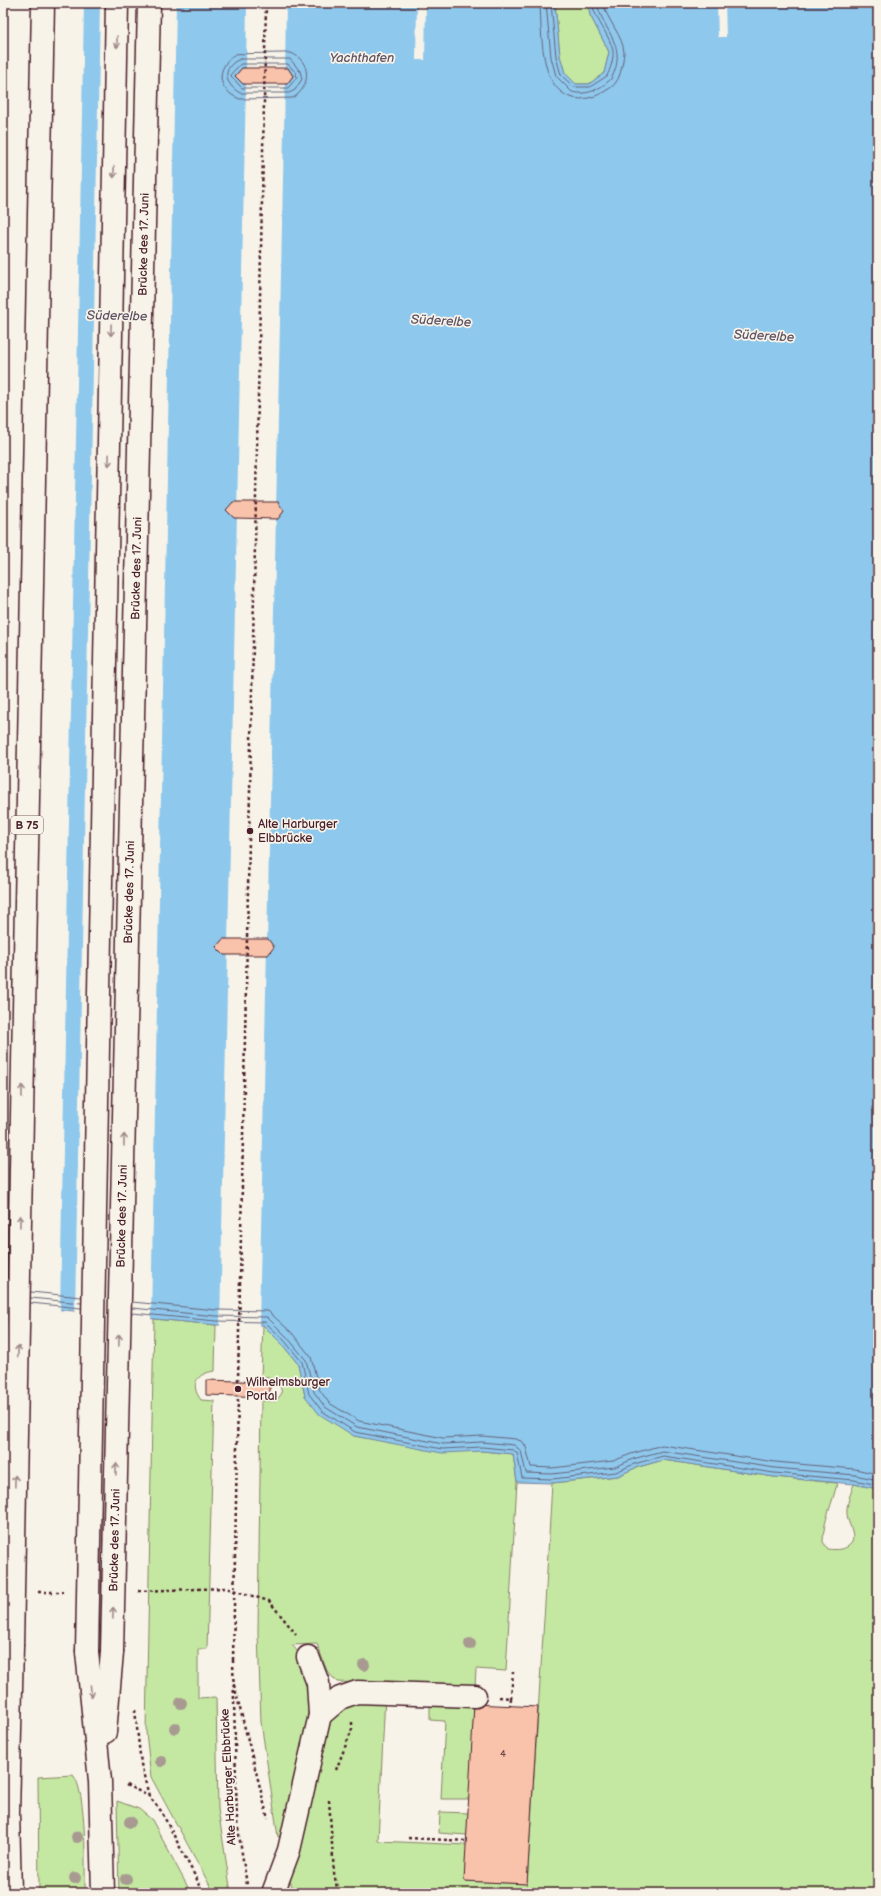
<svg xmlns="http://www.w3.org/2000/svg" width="881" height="1896" font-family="'Balsamiq Sans',sans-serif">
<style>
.green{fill:#c4e8a2;stroke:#878466}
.water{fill:#8ec8ed;stroke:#73849f;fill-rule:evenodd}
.pier{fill:#f7f3e8}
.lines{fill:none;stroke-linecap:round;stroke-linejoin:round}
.shore{stroke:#656379;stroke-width:1}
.building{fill:#f8c3aa;stroke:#4a1f2b}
.minor-casing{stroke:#4a1f2b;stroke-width:25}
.major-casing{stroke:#4a1f2b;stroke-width:25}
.highway-casing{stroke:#4a1f2b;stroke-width:25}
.path{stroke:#4a1f2b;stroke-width:2.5;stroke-dasharray:3 3;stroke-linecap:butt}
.minor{stroke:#f7f3e8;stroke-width:22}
.major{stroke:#f7f3e8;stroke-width:22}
.highway{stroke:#f7f3e8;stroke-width:22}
.major-bridge-casing{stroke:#4a1f2b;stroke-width:25;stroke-linecap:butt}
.highway-bridge-casing{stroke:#4a1f2b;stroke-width:25;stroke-linecap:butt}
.path-bridge{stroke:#4a1f2b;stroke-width:2.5;stroke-dasharray:3 3;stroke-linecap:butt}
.major-bridge{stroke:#f7f3e8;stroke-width:22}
.highway-bridge{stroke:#f7f3e8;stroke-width:22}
.tree{fill:#a89a91}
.oneway{stroke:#a0898a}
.poi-dot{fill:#4a1f2b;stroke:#f7f3e8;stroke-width:1.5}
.labels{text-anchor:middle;stroke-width:3.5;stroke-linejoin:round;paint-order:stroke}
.number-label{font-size:10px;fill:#76484b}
.shield{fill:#f7f3e8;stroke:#7e5f64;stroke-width:1}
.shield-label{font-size:11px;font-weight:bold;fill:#4a1f2b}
.street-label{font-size:12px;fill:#4a1f2b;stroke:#f7f3e8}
.poi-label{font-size:12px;fill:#4a1f2b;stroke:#f7f3e8;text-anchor:start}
.water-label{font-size:13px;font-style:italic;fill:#5e5265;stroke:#f7f3e8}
</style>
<rect width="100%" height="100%" fill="#f7f3e8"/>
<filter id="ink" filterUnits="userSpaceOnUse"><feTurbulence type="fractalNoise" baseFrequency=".025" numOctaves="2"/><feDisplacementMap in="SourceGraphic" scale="8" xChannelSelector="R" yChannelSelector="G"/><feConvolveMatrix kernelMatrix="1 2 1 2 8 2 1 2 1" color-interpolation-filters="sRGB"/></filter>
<g filter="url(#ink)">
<g class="green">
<polygon points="555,3 588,3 590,15 609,52 604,73 589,84 576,84 565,73 560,56"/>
<path d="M154,1319l62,6 -1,46c-18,2 -26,13 -14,29l13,1 -7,248h-9v49l18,-1 2,112 13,84h-17l-63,-116 -5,-45z"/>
<path d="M263,1325l18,18 17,21 7,32 49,40 35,6 124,12 4,28 -11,189 -30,-2 -1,18 -138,-5 -10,-11 -10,-27 -25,1 7,8 10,31 3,28 -31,124 -3,1 -17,-115 -3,-90 3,-231h15l6,-8c-3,-13 -9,-15 -21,-16z"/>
<path d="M663,1460l111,17 63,6c-4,20 -14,37 -14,59l5,7c12,2 29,-1 24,-17 -1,-6 -5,-12 -5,-18 -1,-10 4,-21 7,-30l24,5v404h-584l-4,-13 37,-161 7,-10 51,-14 -7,146 89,4 -3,36 63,3c8,-133 18,-267 25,-401l66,-7 17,-8z"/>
<polygon points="430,1703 474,1704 470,1799 441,1799 445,1721 430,1720"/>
<path d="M73,1775c14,15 12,95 12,118h-46l-1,-116z"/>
<polygon points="117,1801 139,1809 152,1820 191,1893 119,1893"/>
<polygon points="440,1812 469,1813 467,1835 439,1833"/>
</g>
<path class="water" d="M3,3h552l5,53 5,17 11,11h13l15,-11 5,-21 -19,-37 -2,-12h290v1486l-24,-5 -80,-7 -111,-17 -28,8 -17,8 -66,7 -35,-1 -4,-28 -31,-3 -40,2 -88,-17 -35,-22 -14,-18 -7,-32 -17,-21 -18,-18h-47l-213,-21zM242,68h45l6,8 -6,8h-44l-8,-8z"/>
<g class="pier">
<polygon points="3,3 84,3 60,1312 3,1306"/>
<polygon points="100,3 176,3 151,1321 75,1313"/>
<polygon points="247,3 286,3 285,70 246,70"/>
<polygon points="417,3 426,3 425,60 416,60"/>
<polygon points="717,3 725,3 726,37 718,37"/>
<polygon points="246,82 285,82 259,1327 220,1327"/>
</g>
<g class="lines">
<g class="shore">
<path d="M540,3c1,21 1,60 12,78 13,22 35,22 55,9 3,-2 7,-4 9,-8 5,-6 7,-21 8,-29 0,-16 -18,-34 -21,-50"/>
<path d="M546,3l5,54 5,19 16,16c15,4 28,-3 39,-13 18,-33 -8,-47 -14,-76"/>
<path d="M551,3l5,54 5,18 13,12h16l17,-11c3,-6 7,-18 6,-25 -3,-16 -18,-31 -21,-48"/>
<path d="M291,53c21,8 20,34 2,45l-53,1c-24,-9 -25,-32 -4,-45z"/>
<path d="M240,59h50l10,12 2,8 -7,11 -6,3h-49c-16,-9 -19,-26 0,-34z"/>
<polygon points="241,64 288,64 296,73 297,77 288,88 242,88 231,76 232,73"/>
<polyline points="31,1292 81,1297"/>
<polyline points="31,1298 81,1303"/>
<polyline points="132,1302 216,1310 268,1311 292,1333 311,1357 319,1389 329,1403 359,1421 443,1438 482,1436 516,1439 523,1442 526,1447 531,1467 552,1468 613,1461 631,1454 662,1445 775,1462 855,1469 878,1474"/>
<polyline points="30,1303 81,1308"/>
<polyline points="132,1308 216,1316 267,1317 287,1337 306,1360 314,1392 325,1407 357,1427 443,1444 482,1442 514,1445 521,1451 526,1473 552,1474 615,1467 633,1459 662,1451 775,1468 855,1475 878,1480"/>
<polyline points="132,1313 216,1321 265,1322 284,1340 302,1362 309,1394 322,1411 355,1432 442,1449 482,1447 513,1450 517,1453 522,1478 552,1479 616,1472 634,1464 663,1456 774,1473 854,1480 878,1485"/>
</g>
</g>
<g class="building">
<polygon points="242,68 288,68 293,76 287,84 243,84 235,76"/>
<polygon points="233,502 278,502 284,511 278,519 234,518 226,510"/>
<polygon points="223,939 268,939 274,947 268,955 224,955 216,947"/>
<polygon points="206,1380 270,1382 270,1397 206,1395"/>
<polygon points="474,1704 538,1707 527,1884 464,1881"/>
</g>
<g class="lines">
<defs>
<g id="minor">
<polyline points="320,1715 340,1698 357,1692 475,1696"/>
<polyline points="273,1893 289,1850 320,1715 318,1683 308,1657"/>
</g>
<g id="major">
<polyline points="87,1652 100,1781 103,1893"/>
<polyline points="105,1732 112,1652"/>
</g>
<polyline id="highway" points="10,1893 8,1813 12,1646"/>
</defs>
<use href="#minor" class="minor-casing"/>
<use href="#major" class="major-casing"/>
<use href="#highway" class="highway-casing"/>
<g class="path">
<polyline points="238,1381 266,3"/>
<polyline points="138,1591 226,1588 269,1601 296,1634"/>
<polyline points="38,1592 63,1592"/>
<polyline points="233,1660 237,1822 247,1885"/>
<polyline points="234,1685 268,1819"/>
<polyline points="499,1697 511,1698 510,1706"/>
<polyline points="511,1698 513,1672"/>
<polyline points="135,1710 141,1764 149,1796"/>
<polyline points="336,1770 352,1729 352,1722"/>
<polyline points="126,1785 149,1796 161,1811 204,1893"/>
<polyline points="329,1800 334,1873 338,1893"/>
<polyline points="408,1838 467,1841"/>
</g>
<use href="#minor" class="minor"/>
<use href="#major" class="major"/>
<use href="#highway" class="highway"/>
<defs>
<g id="major-bridge">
<polyline points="87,1652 117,3"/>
<path id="s1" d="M112,1652l37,-1649"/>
</g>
<polyline id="highway-bridge" points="12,1646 43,3"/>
</defs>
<use href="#major-bridge" class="major-bridge-casing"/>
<use href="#highway-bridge" class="highway-bridge-casing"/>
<polyline class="path-bridge" points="233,1660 238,1396"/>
<use href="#major-bridge" class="major-bridge"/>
<use href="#highway-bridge" class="highway-bridge"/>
</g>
<g class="tree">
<circle cx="470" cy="1644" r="6"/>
<circle cx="364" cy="1665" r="6"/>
<circle cx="181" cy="1703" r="6"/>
<circle cx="175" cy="1728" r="6"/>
<circle cx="161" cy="1761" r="6"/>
<circle cx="130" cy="1822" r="6"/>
<circle cx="77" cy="1837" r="6"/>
<circle cx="75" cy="1878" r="6"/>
<circle cx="126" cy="1879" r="6"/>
</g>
<defs><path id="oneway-shaft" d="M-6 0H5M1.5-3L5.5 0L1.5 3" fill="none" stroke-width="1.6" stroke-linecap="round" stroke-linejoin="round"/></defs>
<g class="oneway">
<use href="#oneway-shaft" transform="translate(117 42) rotate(91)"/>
<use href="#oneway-shaft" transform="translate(114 172) rotate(91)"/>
<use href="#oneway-shaft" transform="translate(111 330) rotate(91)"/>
<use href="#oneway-shaft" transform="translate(109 460) rotate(91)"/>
<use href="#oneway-shaft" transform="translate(22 1091) rotate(-89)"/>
<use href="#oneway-shaft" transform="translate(124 1140) rotate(-89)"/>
<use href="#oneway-shaft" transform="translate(20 1221) rotate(-89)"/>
<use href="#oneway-shaft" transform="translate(119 1340) rotate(-89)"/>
<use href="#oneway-shaft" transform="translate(18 1351) rotate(-89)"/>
<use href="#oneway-shaft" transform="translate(116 1469) rotate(-89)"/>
<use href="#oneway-shaft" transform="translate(15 1481) rotate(-89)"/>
<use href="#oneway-shaft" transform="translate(113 1613) rotate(-89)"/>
<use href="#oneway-shaft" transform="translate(91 1691) rotate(84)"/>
</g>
</g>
<g class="poi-dot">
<circle cx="250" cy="831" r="4"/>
<circle cx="238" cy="1389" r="4"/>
</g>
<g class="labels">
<g class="number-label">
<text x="503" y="1757">4</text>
</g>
<rect class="shield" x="11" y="816" width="32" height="18" rx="3"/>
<g class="shield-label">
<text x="27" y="829">B 75</text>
</g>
<g class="street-label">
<text dy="4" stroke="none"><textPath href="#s1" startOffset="1408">Brücke des 17. Juni</textPath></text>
<text dy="4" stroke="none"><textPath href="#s1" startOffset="1084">Brücke des 17. Juni</textPath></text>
<text dy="4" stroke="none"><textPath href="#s1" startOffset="760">Brücke des 17. Juni</textPath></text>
<text dy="4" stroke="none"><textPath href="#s1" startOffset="436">Brücke des 17. Juni</textPath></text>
<text dy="4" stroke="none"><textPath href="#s1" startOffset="112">Brücke des 17. Juni</textPath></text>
<text transform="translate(228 1777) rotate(-93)" y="4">Alte Harburger Elbbrücke</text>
</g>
<g class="poi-label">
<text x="258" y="828">Alte Harburger<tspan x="258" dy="14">Elbbrücke</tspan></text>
<text x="246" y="1386">Wilhelmsburger<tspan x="246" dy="14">Portal</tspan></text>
</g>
<g class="water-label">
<text x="362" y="62">Yachthafen</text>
<text transform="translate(117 315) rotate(1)" y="5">Süderelbe</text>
<text transform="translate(441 320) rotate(3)" y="5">Süderelbe</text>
<text transform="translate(764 335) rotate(3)" y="5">Süderelbe</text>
</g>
</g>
<rect width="881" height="1896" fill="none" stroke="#f7f3e8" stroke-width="16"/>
<rect x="8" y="8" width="865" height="1880" fill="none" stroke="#4a1f2b" stroke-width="1.5" filter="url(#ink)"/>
</svg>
